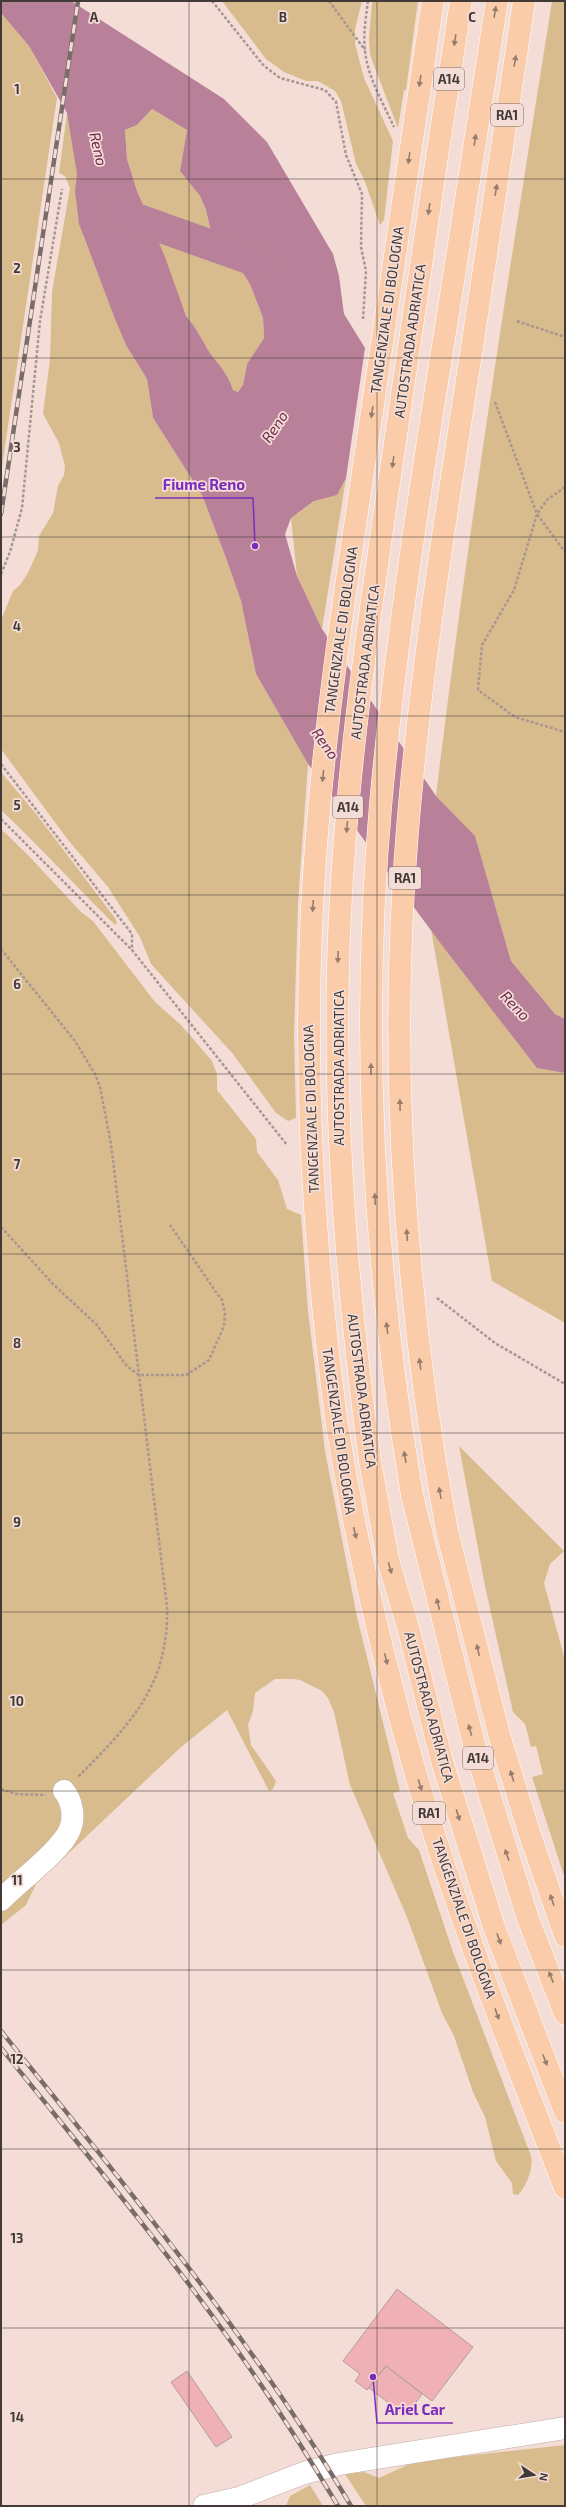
<svg xmlns="http://www.w3.org/2000/svg" width="566" height="2507" font-family="'Exo 2',sans-serif">
<style>
.green{fill:#d9bc8d}
.water{fill:#b88199;fill-rule:evenodd}
.lines{fill:none;stroke-linecap:round;stroke-linejoin:round}
.river{stroke:#b88199;stroke-width:31}
.building{fill:#f0b1b6;stroke:#b39d9e}
.minor-casing{stroke:#c2aca6;stroke-width:23}
.highway-casing{stroke:#fff;stroke-width:23}
.path{stroke:#a79692;stroke-width:2.5;stroke-dasharray:3 2;stroke-linecap:butt}
.minor{stroke:#fff;stroke-width:22}
.highway{stroke:#faccaa;stroke-width:22}
.rail-casing{stroke:#7a6d69;stroke-width:4.5}
.rail{stroke:#f4ddd7;stroke-width:3;stroke-dasharray:9;stroke-linecap:butt}
.highway-bridge-casing{stroke:#fff;stroke-width:23;stroke-linecap:butt}
.highway-bridge{stroke:#faccaa;stroke-width:22}
.oneway{fill:#957c6b}
.grid{fill:none;stroke:#433a37;stroke-width:1;stroke-opacity:0.55}
.labels{text-anchor:middle;stroke-width:3.5;stroke-linejoin:round;paint-order:stroke}
.shield{fill:#f4ddd7;stroke:#786b67;stroke-width:1}
.shield-label{font-size:13px;font-weight:bold;fill:#433a37}
.street-label{font-size:14px;fill:#433a37;stroke:#f4ddd7}
.water-label{font-size:15px;font-style:italic;fill:#6d2a4c;stroke:#f4ddd7}
.grid-label{font-size:13px;text-anchor:middle;font-weight:bold;fill:#433a37;stroke:#f4ddd7;stroke-width:3.5;stroke-linejoin:round;paint-order:stroke}
.leader{fill:none;stroke:#7b2cbf;stroke-width:1.5}
.callout-dot{fill:#7b2cbf;stroke:#f4ddd7;stroke-width:1.5}
.callout-label{font-size:15px;text-anchor:middle;font-weight:bold;fill:#7b2cbf;stroke:#f4ddd7;stroke-width:3.5;stroke-linejoin:round;paint-order:stroke}
</style>
<rect width="100%" height="100%" fill="#f4ddd7"/>
<g class="green">
<polygon points="222,1 362,1 355,29 355,44 364,78 393,141 384,220 380,225 364,179 356,164 341,101 335,91 318,81 306,81 284,72 266,59"/>
<polygon points="372,1 418,1 406,90 404,90 398,128 370,55 369,38"/>
<path d="M552,1h13v1018l-10,-5 -44,-53 -36,-124 -39,-41c32,-266 74,-530 116,-795z"/>
<polygon points="1,13 29,46 57,98 1,473"/>
<path d="M152,109l35,21 -7,41 20,25 6,14 6,27 6,11 17,13 15,23 13,34 1,20 -17,26 -4,21 -5,7 -5,-2c-5,-16 -13,-24 -23,-37 -8,-13 -14,-26 -24,-37l-49,-125 -10,-32 -2,-29 12,-5z"/>
<path d="M67,113c3,20 9,41 10,61 1,24 -1,40 7,64l43,109 20,32 6,39 49,77 24,63 15,43 15,73 52,90 -10,138 -4,132 2,84 -8,3 -12,-8 -43,-59 -82,-90 -11,-27 -32,-50 -40,-47 -67,-91v-129l12,-29 7,-6 8,-12 10,-23 1,-14 14,-23 5,-27 6,-11 1,-9 -6,-23 -16,-29 7,-55 2,-67 18,-104 -5,-12 -6,-3z"/>
<polygon points="346,478 322,629 297,576 291,518"/>
<path d="M1,772l36,43 78,103 2,5 -2,2c-38,-38 -75,-78 -114,-115z"/>
<path d="M1,829l26,25 54,58 12,9 62,81 26,23 31,36 5,13v16l39,49 1,13 21,28 9,29 14,6 7,96 17,140 32,166 43,174 -7,2 15,45 11,12 34,102 78,204c3,11 -5,31 -13,39l-5,-1 -1,-11 -16,-22 -11,-44 -12,-25 -19,-56 -12,-23 -35,-96 -57,-132 -16,-73 -6,-14 -6,-7 -22,-11 -7,-1h-18l-20,14 -2,18 -5,14 3,20 25,36 -3,8 -4,2 -42,-81 -47,38 -144,136 -10,21 -25,20z"/>
<polygon points="431,929 447,952 537,1067 565,1073 565,1323 492,1281"/>
<polygon points="459,1446 564,1551 550,1564 544,1583 565,1660 565,1879 532,1777 543,1774 536,1746 531,1747 525,1724 513,1712 485,1586"/>
<polygon points="565,2445 565,2506 366,2506 345,2474 364,2472 379,2478 407,2465 427,2460"/>
<polygon points="310,2485 323,2506 286,2506 290,2496"/>
</g>
<path class="water" d="M1,1h70l153,98 43,43 66,112 6,22 5,38 21,34 -19,130 -9,17 -23,6 -23,17 -6,16 12,42 25,53 114,167 39,40 36,125 44,53 10,5v54l-28,-5 -90,-116 -139,-188 -52,-90 -15,-73 -15,-43 -24,-63 -49,-77 -6,-39 -20,-32 -12,-28 -36,-95 -4,-33 2,-17 -10,-61 -38,-67 -28,-33zM152,109l35,21 -7,41 20,25 6,14 6,27 6,11 17,13 15,23 13,34 1,20 -17,26 -4,21 -5,7 -5,-2c-5,-16 -13,-24 -23,-37 -8,-13 -14,-26 -24,-37l-21,-59 -28,-66 -10,-32 -2,-29 12,-5z"/>
<g class="lines">
<polyline class="river" points="112,208 112,210 258,262"/>
</g>
<g class="building">
<polygon points="397,2289 473,2347 432,2401 386,2366 367,2390 355,2381 360,2374 343,2361"/>
<polygon points="386,2366 422,2394 406,2416 369,2388"/>
<polygon points="187,2371 232,2437 216,2447 171,2382"/>
</g>
<g class="lines">
<defs>
<g id="minor">
<path d="M1,1900c16,-17 62,-51 69,-71 5,-12 2,-28 -6,-38"/>
<polyline points="204,2506 239,2498 304,2473 339,2464 565,2428"/>
</g>
<g id="highway">
<polyline points="415,120 433,1"/>
<polyline points="437,157 461,1"/>
<polyline points="467,193 497,1"/>
<polyline points="490,228 524,1"/>
<path d="M337,1425c24,149 60,297 107,440 37,109 79,216 121,323"/>
<polyline points="370,1461 388,1560 408,1627 441,1758 494,1927 565,2112"/>
<polyline points="412,1495 475,1748 528,1919 565,2014"/>
<polyline points="447,1531 500,1738 529,1832 565,1936"/>
</g>
</defs>
<use href="#minor" class="minor-casing"/>
<use href="#highway" class="highway-casing"/>
<g class="path">
<polyline points="212,1 264,66 280,78 325,90 336,102 346,155 362,194 361,247 366,271 363,319"/>
<polyline points="329,1 365,50"/>
<path d="M368,1c-2,16 -5,33 -3,50 3,27 18,52 29,76"/>
<polyline points="517,321 565,337"/>
<polyline points="495,402 537,514 514,590 482,645 478,690 515,717 565,732"/>
<polyline points="565,487 547,500 537,514 565,552"/>
<polyline points="1,574 10,552 22,508 40,321 62,189"/>
<polyline points="1,764 132,934 132,950"/>
<polyline points="1,819 132,950 287,1145"/>
<path d="M1,949l74,92 20,33 5,13 11,57 56,463c2,80 -38,118 -90,171"/>
<polyline points="1,1227 54,1285 96,1324 127,1366 139,1375 186,1375 209,1360 224,1326 225,1313 222,1300 216,1292 170,1225"/>
<polyline points="437,1298 495,1343 565,1384"/>
<polyline points="1,1789 16,1794 46,1795"/>
</g>
<use href="#minor" class="minor"/>
<use href="#highway" class="highway"/>
<defs>
<g id="rail">
<polyline points="1,514 78,1"/>
<path d="M1,2031c124,154 249,305 350,475"/>
<path d="M1,2048c77,96 157,191 228,291 39,54 75,110 109,167"/>
</g>
</defs>
<use href="#rail" class="rail-casing"/>
<use href="#rail" class="rail"/>
<defs>
<g id="highway-bridge">
<path d="M337,1425c-22,-164 -33,-328 -26,-493 6,-152 28,-303 51,-453 18,-120 35,-239 53,-359"/>
<path d="M370,1461c-22,-164 -36,-327 -32,-493 4,-162 27,-324 51,-485 17,-109 32,-218 48,-326"/>
<path d="M412,1495c-39,-230 -52,-463 -31,-695 19,-204 55,-406 86,-607"/>
<path d="M447,1531c-42,-229 -59,-462 -40,-695 16,-202 54,-407 83,-608"/>
</g>
</defs>
<use href="#highway-bridge" class="highway-bridge-casing"/>
<use href="#highway-bridge" class="highway-bridge"/>
</g>
<defs><path id="oneway-solid" d="M-6-.8H1V-3.2L6.5 0L1 3.2V.8H-6Z"/></defs>
<g class="oneway">
<use href="#oneway-solid" transform="translate(495 12) rotate(-81)"/>
<use href="#oneway-solid" transform="translate(455 40) rotate(99)"/>
<use href="#oneway-solid" transform="translate(515 61) rotate(-81)"/>
<use href="#oneway-solid" transform="translate(420 81) rotate(99)"/>
<use href="#oneway-solid" transform="translate(475 140) rotate(-81)"/>
<use href="#oneway-solid" transform="translate(409 158) rotate(98)"/>
<use href="#oneway-solid" transform="translate(496 190) rotate(-81)"/>
<use href="#oneway-solid" transform="translate(429 209) rotate(98)"/>
<use href="#oneway-solid" transform="translate(372 412) rotate(99)"/>
<use href="#oneway-solid" transform="translate(393 462) rotate(98)"/>
<use href="#oneway-solid" transform="translate(323 776) rotate(96)"/>
<use href="#oneway-solid" transform="translate(347 827) rotate(95)"/>
<use href="#oneway-solid" transform="translate(313 906) rotate(94)"/>
<use href="#oneway-solid" transform="translate(338 957) rotate(93)"/>
<use href="#oneway-solid" transform="translate(371 1069) rotate(-90)"/>
<use href="#oneway-solid" transform="translate(400 1105) rotate(-91)"/>
<use href="#oneway-solid" transform="translate(375 1199) rotate(-93)"/>
<use href="#oneway-solid" transform="translate(407 1235) rotate(-94)"/>
<use href="#oneway-solid" transform="translate(387 1328) rotate(-97)"/>
<use href="#oneway-solid" transform="translate(420 1364) rotate(-98)"/>
<use href="#oneway-solid" transform="translate(405 1457) rotate(-100)"/>
<use href="#oneway-solid" transform="translate(440 1493) rotate(-100)"/>
<use href="#oneway-solid" transform="translate(355 1533) rotate(76)"/>
<use href="#oneway-solid" transform="translate(390 1568) rotate(74)"/>
<use href="#oneway-solid" transform="translate(438 1604) rotate(-104)"/>
<use href="#oneway-solid" transform="translate(478 1650) rotate(-103)"/>
<use href="#oneway-solid" transform="translate(386 1659) rotate(76)"/>
<use href="#oneway-solid" transform="translate(470 1730) rotate(-105)"/>
<use href="#oneway-solid" transform="translate(512 1776) rotate(-107)"/>
<use href="#oneway-solid" transform="translate(420 1785) rotate(73)"/>
<use href="#oneway-solid" transform="translate(458 1815) rotate(73)"/>
<use href="#oneway-solid" transform="translate(507 1855) rotate(-109)"/>
<use href="#oneway-solid" transform="translate(552 1900) rotate(-109)"/>
<use href="#oneway-solid" transform="translate(499 1939) rotate(70)"/>
<use href="#oneway-solid" transform="translate(551 1977) rotate(-111)"/>
<use href="#oneway-solid" transform="translate(497 2014) rotate(70)"/>
<use href="#oneway-solid" transform="translate(545 2060) rotate(69)"/>
</g>
<path class="grid" d="M189,1v2505M377,1v2505M1,179h564M1,358h564M1,537h564M1,716h564M1,895h564M1,1074h564M1,1254h564M1,1433h564M1,1612h564M1,1791h564M1,1970h564M1,2149h564M1,2328h564"/>
<g class="labels">
<g class="shield">
<rect x="434" y="68" width="30" height="22" rx="3"/>
<rect x="491" y="104" width="32" height="22" rx="3"/>
<rect x="333" y="796" width="30" height="22" rx="3"/>
<rect x="389" y="867" width="32" height="22" rx="3"/>
<rect x="463" y="1747" width="30" height="22" rx="3"/>
<rect x="413" y="1802" width="32" height="22" rx="3"/>
</g>
<g class="shield-label">
<text x="449" y="84">A14</text>
<text x="507" y="120">RA1</text>
<text x="348" y="812">A14</text>
<text x="405" y="883">RA1</text>
<text x="478" y="1763">A14</text>
<text x="429" y="1818">RA1</text>
</g>
<g class="street-label">
<text transform="translate(387 310) rotate(-82)" y="5">TANGENZIALE DI BOLOGNA</text>
<text transform="translate(410 341) rotate(-82)" y="5">AUTOSTRADA ADRIATICA</text>
<text transform="translate(341 630) rotate(-82)" y="5">TANGENZIALE DI BOLOGNA</text>
<text transform="translate(365 662) rotate(-83)" y="5">AUTOSTRADA ADRIATICA</text>
<text transform="translate(339 1068) rotate(-90)" y="5">AUTOSTRADA ADRIATICA</text>
<text transform="translate(311 1109) rotate(-92)" y="5">TANGENZIALE DI BOLOGNA</text>
<text transform="translate(362 1391) rotate(83)" y="5">AUTOSTRADA ADRIATICA</text>
<text transform="translate(339 1431) rotate(82)" y="5">TANGENZIALE DI BOLOGNA</text>
<text transform="translate(429 1707) rotate(75)" y="5">AUTOSTRADA ADRIATICA</text>
<text transform="translate(464 1918) rotate(71)" y="5">TANGENZIALE DI BOLOGNA</text>
</g>
<g class="water-label">
<text transform="translate(98 149) rotate(77)" y="5">Reno</text>
<text transform="translate(275 427) rotate(-56)" y="5">Reno</text>
<text transform="translate(325 744) rotate(55)" y="5">Reno</text>
<text transform="translate(515 1006) rotate(46)" y="5">Reno</text>
</g>
</g>
<g class="grid-label">
<text x="94" y="22">A</text>
<text x="283" y="22">B</text>
<text x="472" y="22">C</text>
<text x="17" y="94">1</text>
<text x="17" y="273">2</text>
<text x="17" y="452">3</text>
<text x="17" y="631">4</text>
<text x="17" y="810">5</text>
<text x="17" y="989">6</text>
<text x="17" y="1169">7</text>
<text x="17" y="1348">8</text>
<text x="17" y="1527">9</text>
<text x="17" y="1706">10</text>
<text x="17" y="1885">11</text>
<text x="17" y="2064">12</text>
<text x="17" y="2243">13</text>
<text x="17" y="2422">14</text>
</g>
<path class="leader" d="M255 546L253 498H155M373 2377L377 2423H453"/>
<g class="callout-dot">
<circle cx="255" cy="546" r="4"/>
<circle cx="373" cy="2377" r="4"/>
</g>
<g class="callout-label">
<text x="204" y="490">Fiume Reno</text>
<text x="415" y="2415">Ariel Car</text>
</g>
<rect width="566" height="2507" fill="none" stroke="#433a37" stroke-width="4"/>
<g transform="translate(534 2475) rotate(102)" stroke="#f4ddd7" stroke-width="3" paint-order="stroke">
<path d="M0-3L7 15L0 10L-7 15Z" fill="#433a37"/>
<text y="-6" font-size="11" font-weight="bold" text-anchor="middle" fill="#433a37">N</text>
</g>
</svg>
